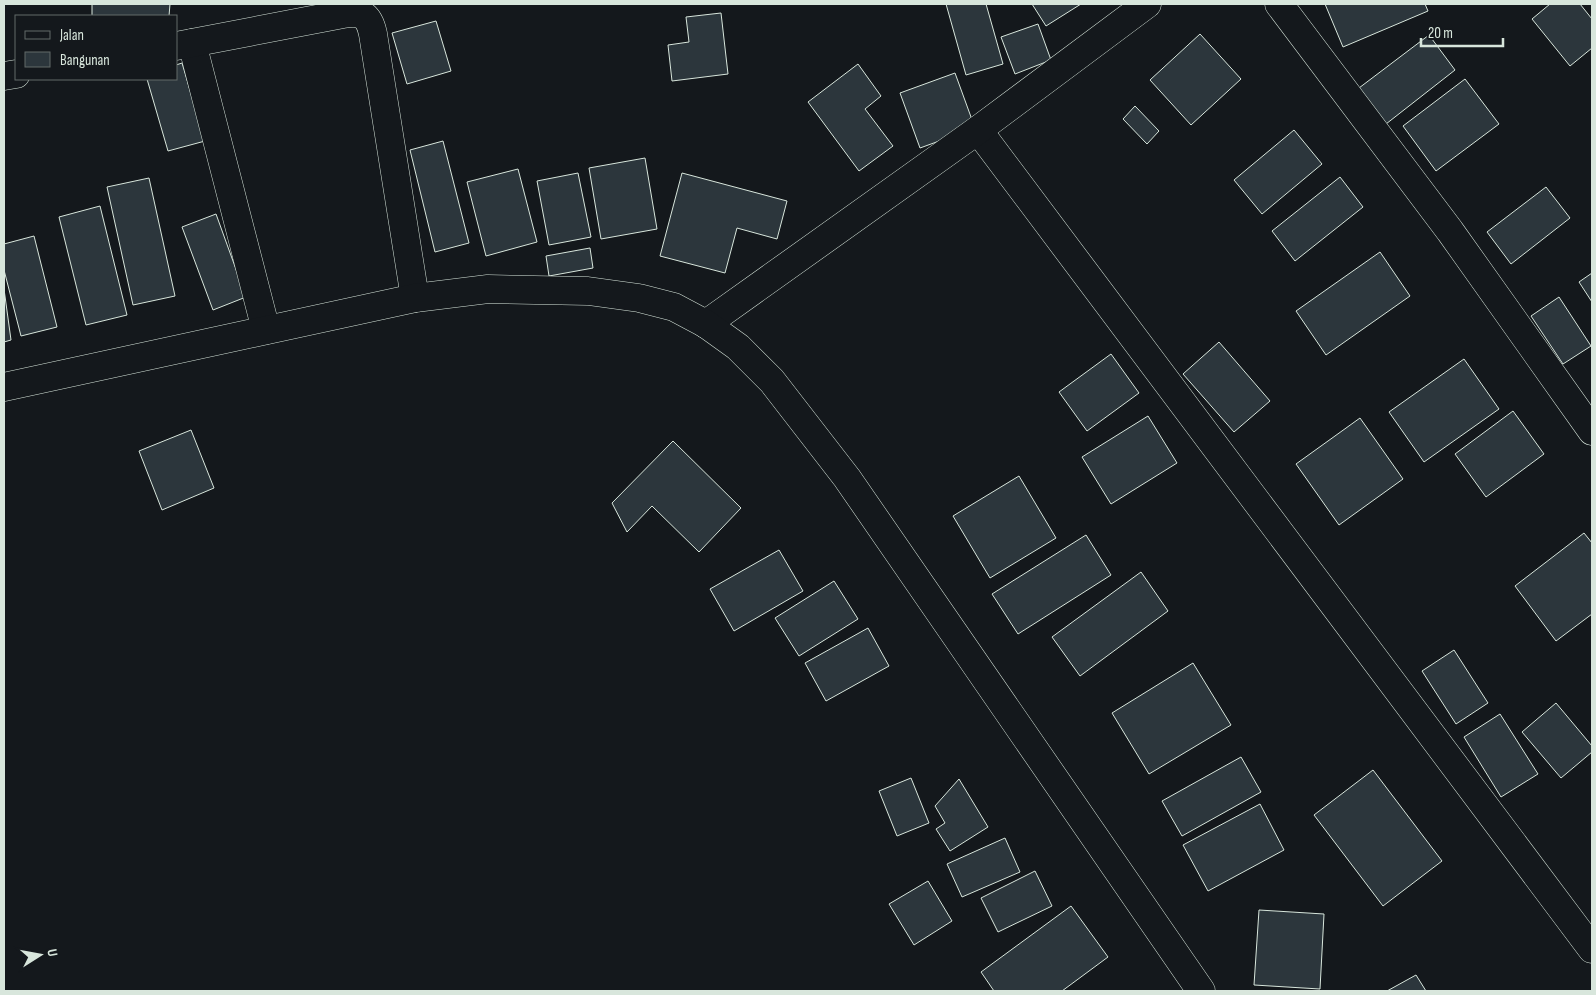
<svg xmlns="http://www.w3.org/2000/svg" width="1596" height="995" font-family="'Sofia Sans Condensed',sans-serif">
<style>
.building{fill:#2c363c;stroke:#d8e6dc}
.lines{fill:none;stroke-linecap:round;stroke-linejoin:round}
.minor-casing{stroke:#d8e6dc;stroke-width:29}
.major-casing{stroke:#d8e6dc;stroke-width:29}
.minor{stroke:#14181c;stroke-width:28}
.major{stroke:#14181c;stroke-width:28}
</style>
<rect width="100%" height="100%" fill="#14181c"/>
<g class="building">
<polygon points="92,4 170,4 169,16 92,16"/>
<polygon points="946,4 986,4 1003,64 966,75"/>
<polygon points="1032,4 1081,4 1046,26"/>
<polygon points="1325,4 1425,4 1428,11 1343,47"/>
<polygon points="1550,4 1580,4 1592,19 1592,48 1570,66 1532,19"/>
<polygon points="721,13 728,74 672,81 668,45 689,42 686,17"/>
<polygon points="436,21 451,71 407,84 392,33"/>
<polygon points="1038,24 1051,60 1015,74 1001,37"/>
<polygon points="1200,34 1241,79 1191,125 1150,80"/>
<polygon points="1429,35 1455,70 1386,124 1359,88"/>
<polygon points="182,63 205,141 168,151 147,79 176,79 176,65"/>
<polygon points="858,64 881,96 865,109 893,146 859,171 808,102"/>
<polygon points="955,73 975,128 920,148 900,93"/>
<polygon points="1465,79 1499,124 1436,171 1403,126"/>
<polygon points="1135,106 1159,131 1147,144 1123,119"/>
<polygon points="1294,130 1322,164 1262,214 1234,180"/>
<polygon points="443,141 469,243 435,252 410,150"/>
<polygon points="645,158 657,229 601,239 589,168"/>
<polygon points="518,169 537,242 486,256 467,182"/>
<polygon points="578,173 591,237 549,245 537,181"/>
<polygon points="682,173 787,201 777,239 737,228 725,273 660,256"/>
<polygon points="1340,177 1363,207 1295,261 1272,231"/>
<polygon points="149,178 175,296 133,305 107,187"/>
<polygon points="1546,187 1570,218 1511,264 1487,232"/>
<polygon points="100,206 127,315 86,325 59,217"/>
<polygon points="216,214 246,297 213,310 182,227"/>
<polygon points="34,236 57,327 21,336 4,270 4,244"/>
<polygon points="590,248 593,268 549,276 546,256"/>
<polygon points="1380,252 1410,296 1326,355 1296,311"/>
<polygon points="1592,273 1592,302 1579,282"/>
<polygon points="4,289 11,340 4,342"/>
<polygon points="1559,297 1591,346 1563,364 1531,316"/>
<polygon points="1219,342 1270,401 1234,432 1183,374"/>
<polygon points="1111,354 1139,393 1087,431 1059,392"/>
<polygon points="1464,359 1499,409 1424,462 1389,412"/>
<polygon points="1513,411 1544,454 1486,497 1455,454"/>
<polygon points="1148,416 1177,463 1111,504 1082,457"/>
<polygon points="1360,418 1403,479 1339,525 1296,464"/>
<polygon points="191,430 214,488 162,510 139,451"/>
<polygon points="673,441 741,508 699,552 652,506 627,532 612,503"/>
<polygon points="1019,476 1056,538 990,578 953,516"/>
<polygon points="1584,533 1592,543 1592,614 1556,641 1515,586"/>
<polygon points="1086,535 1111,575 1018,634 992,594"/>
<polygon points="779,550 803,591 734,631 710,589"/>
<polygon points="1141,572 1168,611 1080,676 1052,637"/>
<polygon points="834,581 858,619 799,656 775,618"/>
<polygon points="868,628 889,666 826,701 805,663"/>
<polygon points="1454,650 1488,703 1456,724 1422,671"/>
<polygon points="1193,663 1231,725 1149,774 1112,713"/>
<polygon points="1556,703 1592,746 1592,752 1561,778 1522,732"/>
<polygon points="1500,714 1538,774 1501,797 1464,737"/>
<polygon points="1241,757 1261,792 1182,836 1162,801"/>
<polygon points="1373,770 1442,861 1383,906 1314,815"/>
<polygon points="911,778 929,823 897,836 879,791"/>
<polygon points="959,779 988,827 950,851 936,829 945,823 935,806"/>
<polygon points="1260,804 1284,850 1208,891 1183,845"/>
<polygon points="1005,838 1020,872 962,897 947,864"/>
<polygon points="1035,871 1052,906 998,932 981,898"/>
<polygon points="928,881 952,921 914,945 889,904"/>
<polygon points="1071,906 1108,957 1062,991 994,991 981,972"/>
<polygon points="1259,910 1324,914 1320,989 1254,985"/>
<polygon points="1416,975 1426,991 1387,991"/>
</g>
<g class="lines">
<defs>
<g id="minor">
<polyline points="1279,4 1450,231 1592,431"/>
<polyline points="192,43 266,330"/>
<path d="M176,46l167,-32c19,-3 26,1 30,20l42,264"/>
<polyline points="4,76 16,74"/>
<polyline points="978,130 1592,949"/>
<polyline points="706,324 978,130 1147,4"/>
</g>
<polyline id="major" points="4,387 415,298 488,289 588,291 639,298 674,307 706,324 738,347 772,381 847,478 1201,991"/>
</defs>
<use href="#minor" class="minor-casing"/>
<use href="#major" class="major-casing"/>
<use href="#minor" class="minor"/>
<use href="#major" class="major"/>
</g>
<rect width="1596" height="995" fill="none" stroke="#d8e6dc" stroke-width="10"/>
<rect x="15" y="15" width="162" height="65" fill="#14181c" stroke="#626a69"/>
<rect x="25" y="31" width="25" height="8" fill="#14181c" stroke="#626a69"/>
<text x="60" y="40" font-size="15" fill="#d8e6dc">Jalan</text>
<rect x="25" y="52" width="25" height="15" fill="#2c363c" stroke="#626a69"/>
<text x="60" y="65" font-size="15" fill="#d8e6dc">Bangunan</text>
<g transform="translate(40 955) rotate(79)" stroke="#14181c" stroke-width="4" paint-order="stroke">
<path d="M0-4L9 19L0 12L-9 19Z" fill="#d8e6dc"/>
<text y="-8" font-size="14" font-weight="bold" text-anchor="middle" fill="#d8e6dc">U</text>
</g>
<path d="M1421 38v8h82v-8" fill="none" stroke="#d8e6dc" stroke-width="2.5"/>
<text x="1428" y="38" font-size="15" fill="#d8e6dc" stroke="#14181c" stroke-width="4" paint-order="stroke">20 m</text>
</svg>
